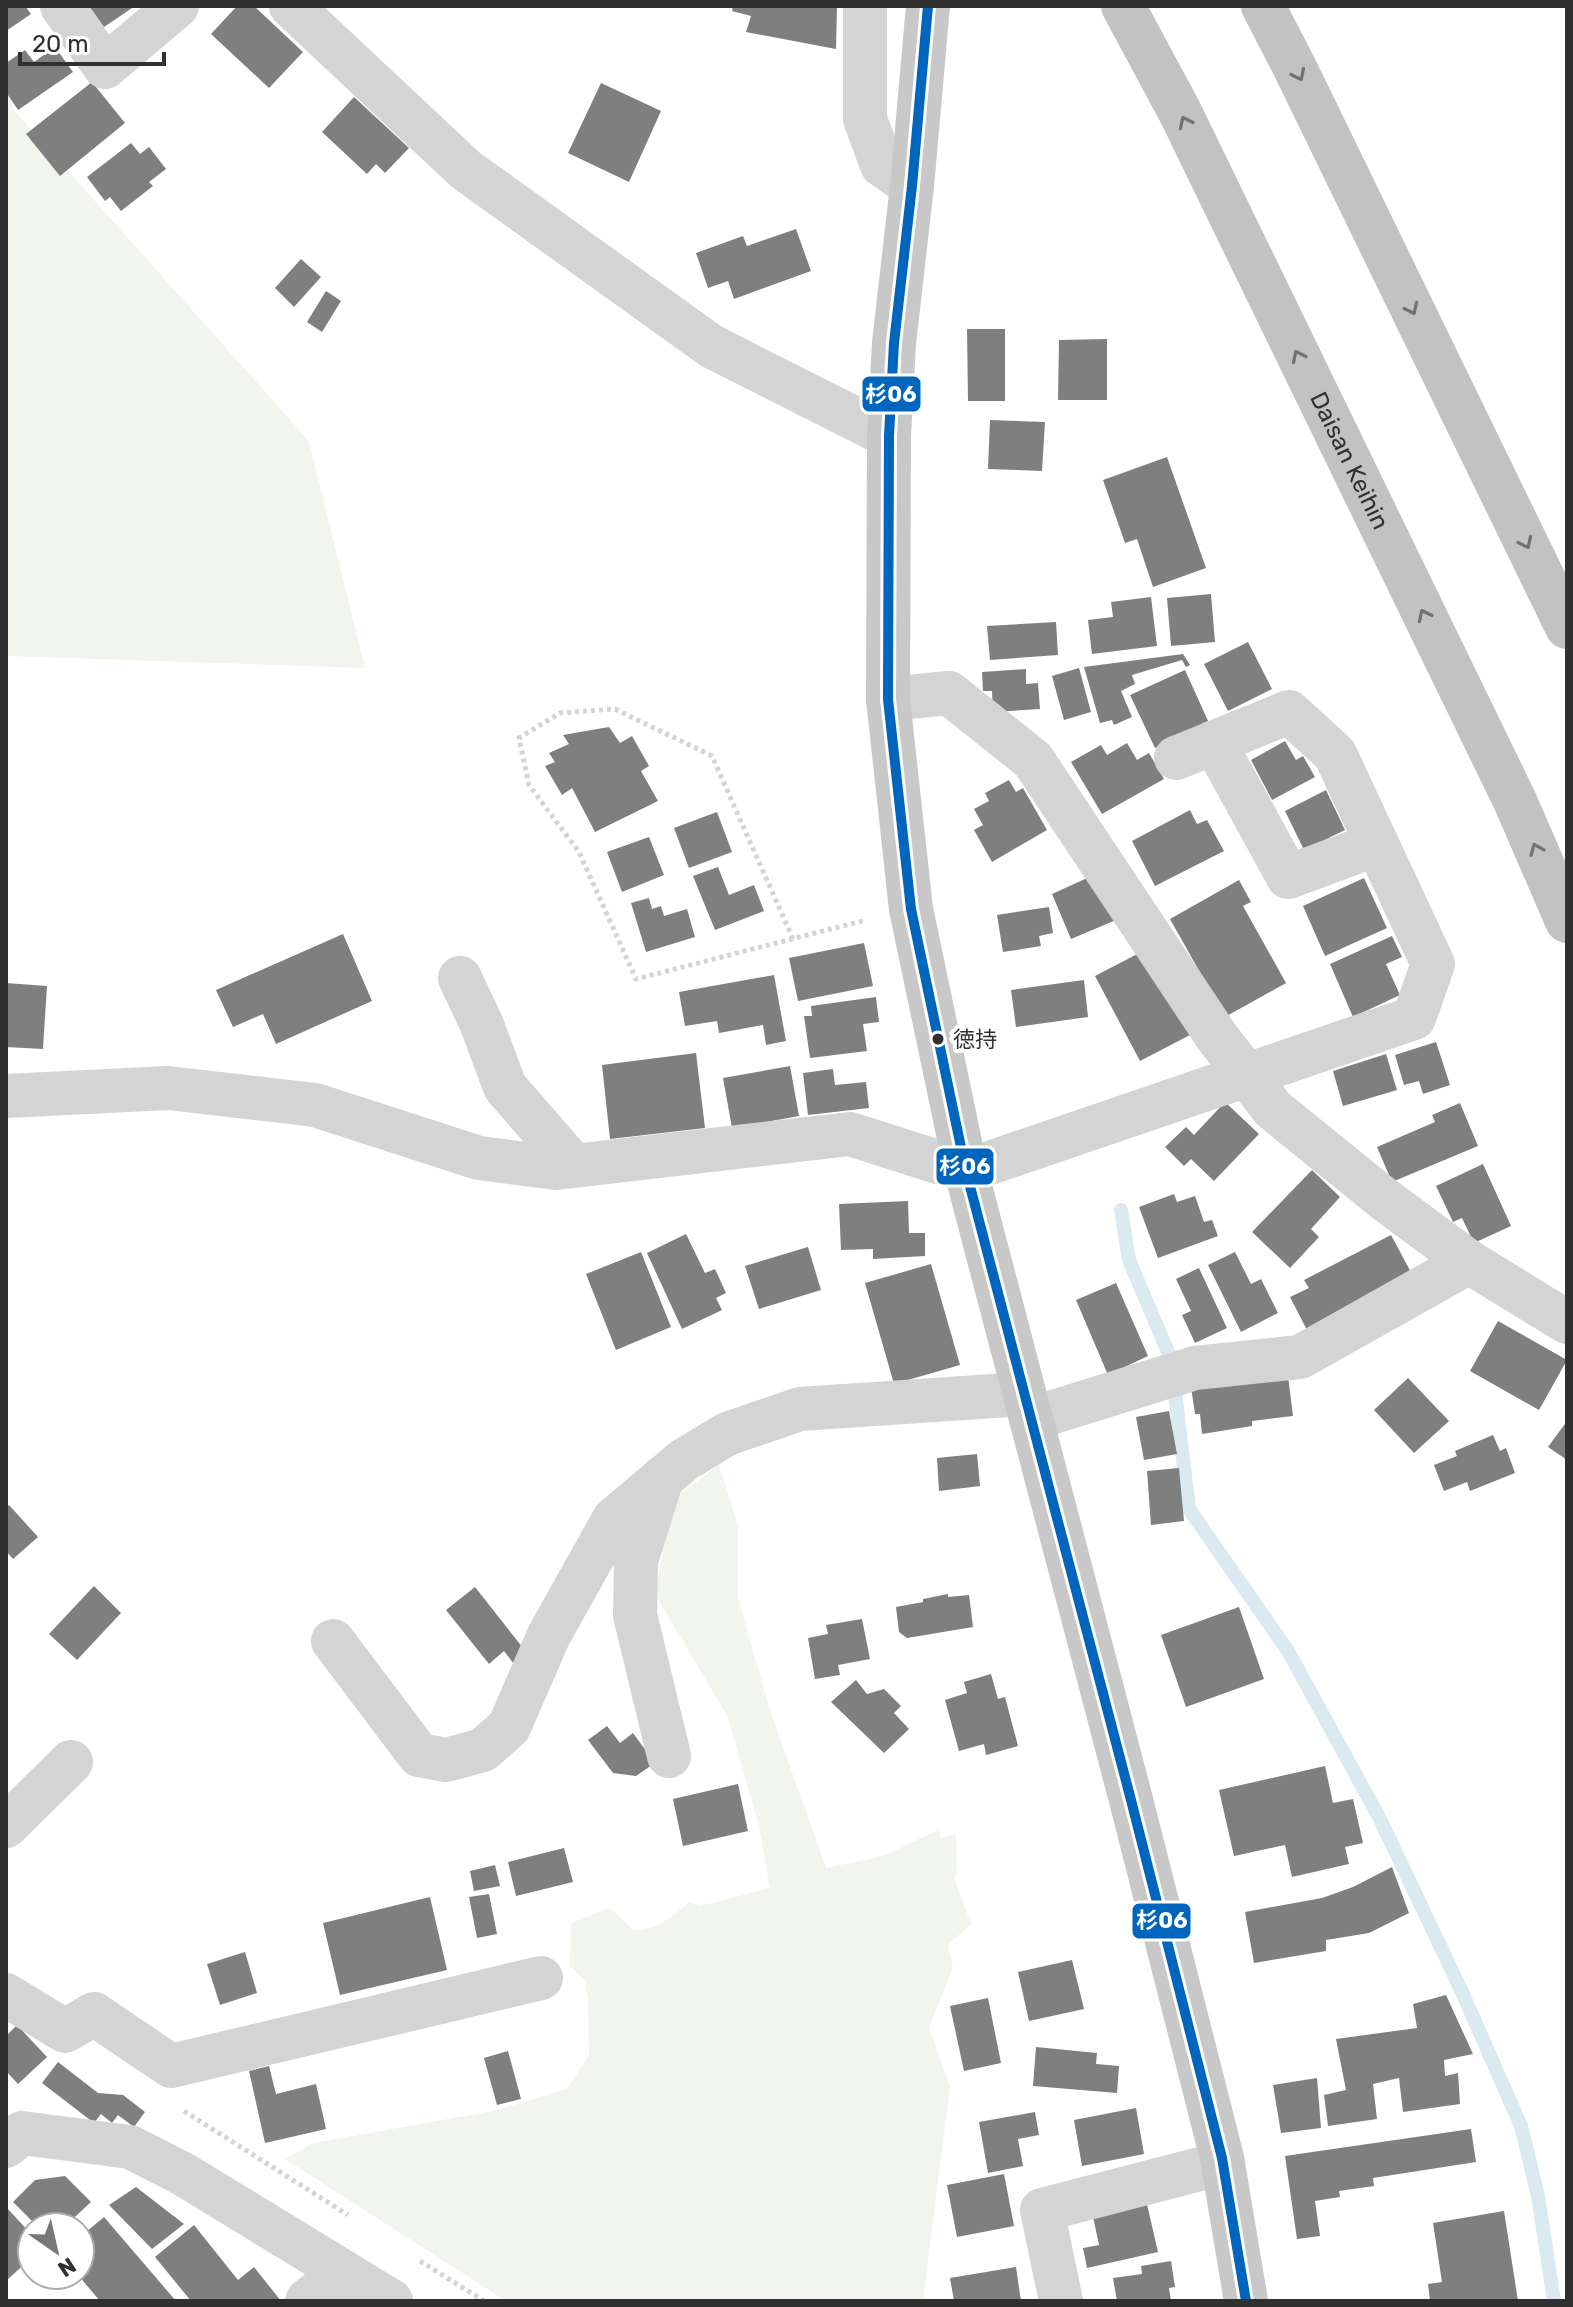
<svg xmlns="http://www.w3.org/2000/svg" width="1573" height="2307" font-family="Rubik,'Noto Sans JP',sans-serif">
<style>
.green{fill:#f1f5ed}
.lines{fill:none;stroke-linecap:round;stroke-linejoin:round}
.stream{stroke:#dbe9f1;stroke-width:14}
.building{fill:#7f7f7f}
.path{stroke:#d4d4d4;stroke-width:5;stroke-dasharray:4 4;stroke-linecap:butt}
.minor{stroke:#d4d4d4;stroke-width:44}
.major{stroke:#c8c8c8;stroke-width:44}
.highway{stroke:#c2c2c2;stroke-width:44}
.bus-1-casing{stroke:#fff;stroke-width:16}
.bus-1{stroke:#0065bd;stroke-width:10}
.oneway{stroke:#727272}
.bus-dot{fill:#303030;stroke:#fff;stroke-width:3}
.labels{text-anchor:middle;stroke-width:8;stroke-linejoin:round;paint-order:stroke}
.bus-label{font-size:22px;fill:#303030;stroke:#fff;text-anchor:start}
.street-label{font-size:24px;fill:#303030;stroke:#fff}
.line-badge{stroke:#fff;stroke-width:3}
.badge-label{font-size:22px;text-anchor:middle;font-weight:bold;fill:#fff}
</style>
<rect width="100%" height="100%" fill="#fff"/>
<g class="green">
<polygon points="6,25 12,108 309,441 365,668 6,656"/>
<path d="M719,1465l19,60v73l32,112 56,158 57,-12 55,-26 3,8 15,-4 1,37 -3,6 17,47 -23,21 5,23 -24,60 21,58 -27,215h-417l-221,-142 28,-16 180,-32 74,-22 22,-34 -1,-56 -3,-18 -15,-15 1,-43 39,-15 23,22c22,2 40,-14 56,-28l11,4 70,-18 -11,-62 -31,-109 -73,-123 18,-95z"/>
</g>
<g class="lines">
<polyline class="stream" points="1121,1210 1129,1260 1171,1359 1189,1509 1288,1651 1380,1819 1462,1992 1521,2126 1538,2196 1554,2301"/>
</g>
<g class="building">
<polygon points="6,6 25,6 31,14 6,31"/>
<polygon points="89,6 135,6 104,27"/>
<polygon points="237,6 254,6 303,52 269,88 211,34"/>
<polygon points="733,6 837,6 836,49 746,32 751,16 732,11"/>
<polygon points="55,47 73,72 18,110 6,92 6,63 25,50 34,62"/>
<polygon points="92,82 125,123 60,176 26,134"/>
<polygon points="601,83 661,111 629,182 568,153"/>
<polygon points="354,97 409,148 385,173 376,164 367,174 322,132"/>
<polygon points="131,143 140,154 149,147 166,169 149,182 153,186 121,211 110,197 105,201 87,177"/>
<polygon points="796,229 811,271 734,299 728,281 708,288 696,253 743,236 747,246"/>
<polygon points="301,259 321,277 294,307 275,288"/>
<polygon points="326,291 341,301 322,332 307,322"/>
<polygon points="967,329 1005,329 1005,401 968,401"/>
<polygon points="1107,339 1107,400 1058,400 1059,340"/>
<polygon points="990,420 1045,422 1042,471 988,469"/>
<polygon points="1167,457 1206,568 1153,587 1137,539 1125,543 1103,480"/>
<polygon points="1211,594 1215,642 1171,646 1167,598"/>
<polygon points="1151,597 1157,646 1092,654 1088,620 1113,617 1111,602"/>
<polygon points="1056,622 1058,655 990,660 987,626"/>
<polygon points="1248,642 1272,689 1228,711 1204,664"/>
<polygon points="1183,654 1190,665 1186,667 1182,660 1132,675 1135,684 1121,691 1132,717 1114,725 1112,720 1100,723 1084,667"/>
<polygon points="1079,668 1091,712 1064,720 1052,676"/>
<polygon points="1026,669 1026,684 1038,683 1040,709 993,712 992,691 983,691 982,672"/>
<polygon points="1185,670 1209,723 1155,748 1130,695"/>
<polygon points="609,727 620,743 632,736 649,766 641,771 658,801 595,832 572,788 562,795 545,766 555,762 549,753 569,744 563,735"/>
<polygon points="1285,741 1296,760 1303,756 1315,777 1272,800 1251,760"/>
<polygon points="1127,743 1137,760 1149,753 1164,779 1102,814 1071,762 1101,745 1107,755"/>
<polygon points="1009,780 1016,792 1023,788 1047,830 992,862 974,830 983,825 974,809 989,801 985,793"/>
<polygon points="1326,790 1345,830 1304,850 1285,811"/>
<polygon points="1190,810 1197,824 1207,820 1224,851 1155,886 1132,841"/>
<polygon points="717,812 732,852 689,868 674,828"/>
<polygon points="649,837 664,875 622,892 607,852"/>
<polygon points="718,867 729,895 754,885 764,911 715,930 693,876"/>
<polygon points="1096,874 1116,920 1071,939 1052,894"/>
<polygon points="1364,878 1387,928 1325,956 1303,906"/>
<polygon points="1239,880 1251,902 1243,906 1286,983 1225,1017 1170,919"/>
<polygon points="649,898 652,909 661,906 664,916 687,909 695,937 646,952 631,903"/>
<polygon points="1049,907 1053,933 1039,936 1041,946 1003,952 997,915"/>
<polygon points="343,934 372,1001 276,1044 263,1014 233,1027 216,990"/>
<polygon points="1392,936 1402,957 1386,964 1400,995 1353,1017 1330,964"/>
<polygon points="864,943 873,986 798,1001 789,958"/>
<polygon points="1145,950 1190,1035 1140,1061 1095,976"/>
<polygon points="774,975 786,1041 766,1045 763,1025 719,1033 717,1021 685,1026 679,992"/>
<polygon points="1084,980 1088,1017 1016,1027 1011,990"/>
<polygon points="6,983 47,986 43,1049 6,1047"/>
<polygon points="876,997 879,1022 863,1024 867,1051 810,1058 804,1016 812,1016 811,1006"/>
<polygon points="1436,1042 1450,1085 1423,1094 1419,1081 1404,1085 1395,1055"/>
<polygon points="696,1053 705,1128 610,1139 602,1065"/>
<polygon points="1386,1054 1397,1090 1343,1106 1333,1071"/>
<polygon points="790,1066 799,1116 732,1128 723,1078"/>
<polygon points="833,1069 835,1085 866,1082 869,1108 808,1115 803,1073"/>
<polygon points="1225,1102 1259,1134 1214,1181 1191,1159 1184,1166 1165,1147 1186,1127 1194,1135"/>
<polygon points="1460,1103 1478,1146 1392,1182 1377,1147 1435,1122 1432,1115"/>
<polygon points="1483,1164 1511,1226 1474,1243 1462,1218 1453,1222 1436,1186"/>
<polygon points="1312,1170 1340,1197 1311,1229 1319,1237 1290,1268 1252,1232"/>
<polygon points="1174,1194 1177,1202 1195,1196 1204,1222 1212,1220 1218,1236 1158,1258 1139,1207"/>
<polygon points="908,1201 909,1233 925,1233 925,1256 873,1259 873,1249 841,1250 839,1204"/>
<polygon points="686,1234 705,1273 715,1269 726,1293 716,1298 722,1310 682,1329 647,1253"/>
<polygon points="1391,1235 1413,1276 1308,1332 1290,1297 1309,1288 1304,1280"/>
<polygon points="808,1247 821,1290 759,1309 745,1266"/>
<polygon points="641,1252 671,1327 616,1350 586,1274"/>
<polygon points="1235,1252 1251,1284 1261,1279 1278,1313 1241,1332 1208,1265"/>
<polygon points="931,1264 960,1365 894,1384 865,1283"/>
<polygon points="1199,1268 1227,1328 1195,1343 1182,1315 1191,1311 1176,1279"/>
<polygon points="1116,1283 1148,1356 1108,1375 1076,1300"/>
<polygon points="1498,1321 1567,1360 1539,1410 1470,1371"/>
<polygon points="1288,1376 1293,1416 1252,1421 1252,1426 1202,1434 1200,1414 1195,1414 1191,1387"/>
<polygon points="1408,1378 1449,1421 1414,1453 1374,1410"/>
<polygon points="1169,1411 1177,1454 1144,1460 1136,1417"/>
<polygon points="1567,1421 1567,1460 1548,1447"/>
<polygon points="1493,1435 1500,1451 1506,1448 1515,1473 1470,1491 1467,1482 1444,1491 1434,1465 1457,1456 1455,1451"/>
<polygon points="977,1454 980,1486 939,1491 937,1458"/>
<polygon points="1179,1468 1184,1521 1151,1525 1147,1471"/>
<polygon points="9,1505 38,1537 13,1559 6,1551 6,1508"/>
<polygon points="94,1586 121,1613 77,1660 49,1634"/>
<polygon points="475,1587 527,1653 514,1664 504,1651 489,1664 446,1610"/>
<polygon points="948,1594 948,1597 969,1595 973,1627 907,1638 899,1632 896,1607 923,1602 923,1599"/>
<polygon points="1239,1607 1264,1679 1186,1707 1161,1635"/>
<polygon points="862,1619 870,1659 838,1665 840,1675 815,1679 808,1638 828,1634 826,1625"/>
<polygon points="991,1674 998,1699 1005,1697 1018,1746 986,1755 984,1744 959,1751 945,1700 967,1693 964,1682"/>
<polygon points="856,1680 867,1694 884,1689 901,1706 894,1713 909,1729 884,1753 831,1702"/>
<polygon points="607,1726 620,1743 633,1733 655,1763 636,1776 613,1773 588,1740"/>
<polygon points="1325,1766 1333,1803 1353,1799 1363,1843 1345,1847 1349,1864 1292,1877 1285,1845 1234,1856 1219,1790"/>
<polygon points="738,1784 748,1831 683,1846 673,1799"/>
<polygon points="564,1848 573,1882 516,1896 508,1862"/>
<polygon points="495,1865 500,1886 474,1891 470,1871"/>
<polygon points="1392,1867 1409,1913 1369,1933 1326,1940 1326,1951 1254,1963 1245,1912 1322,1898 1353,1887"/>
<polygon points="489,1894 497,1934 477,1938 469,1897"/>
<polygon points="430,1897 447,1970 340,1995 323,1923"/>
<polygon points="245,1952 257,1993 220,2005 207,1964"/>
<polygon points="1072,1960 1084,2009 1029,2021 1018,1972"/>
<polygon points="1446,1995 1473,2054 1444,2060 1445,2076 1458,2073 1460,2104 1403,2112 1399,2078 1373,2084 1377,2119 1328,2126 1324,2095 1346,2090 1336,2039 1417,2028 1413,2004"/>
<polygon points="988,1998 1001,2063 964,2071 950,2006"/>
<polygon points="17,2025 47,2057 18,2084 6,2071 6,2036"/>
<polygon points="1036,2047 1097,2053 1096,2064 1119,2066 1117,2093 1033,2086"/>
<polygon points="508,2051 521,2099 497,2105 484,2058"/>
<polygon points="58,2062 98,2093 123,2095 145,2112 134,2127 118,2115 112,2123 101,2114 94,2123 42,2083"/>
<polygon points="269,2066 276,2094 316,2084 326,2129 265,2143 249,2071"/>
<polygon points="1317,2078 1321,2128 1281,2133 1273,2085"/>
<polygon points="1136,2108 1144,2154 1082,2166 1074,2120"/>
<polygon points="1035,2112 1039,2135 1018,2139 1023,2166 988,2173 979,2122"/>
<polygon points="1471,2129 1476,2162 1373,2178 1374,2186 1339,2191 1340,2197 1315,2201 1320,2236 1297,2239 1285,2156"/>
<polygon points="1004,2174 1014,2226 957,2237 947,2185"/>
<polygon points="65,2176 91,2202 64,2227 58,2222 52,2227 38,2227 13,2202 35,2180"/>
<polygon points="136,2187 184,2224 152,2249 109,2205"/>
<polygon points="1146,2200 1158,2252 1087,2268 1083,2248 1099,2245 1092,2212"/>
<polygon points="6,2207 32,2235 32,2257 6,2281"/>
<polygon points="1504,2211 1518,2301 1430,2301 1428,2284 1442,2282 1433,2223"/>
<polygon points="104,2217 176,2301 100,2301 78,2275 80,2275 80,2237"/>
<polygon points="194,2225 238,2280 254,2267 281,2301 191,2301 155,2257"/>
<polygon points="1171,2261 1175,2287 1169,2288 1171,2301 1117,2301 1113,2278 1142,2274 1141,2266"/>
<polygon points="1016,2267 1021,2301 954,2301 950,2278"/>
</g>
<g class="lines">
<g class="path">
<polyline points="793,939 712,756 615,709 560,713 519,738 529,785 579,852 636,979 866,920"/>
<polyline points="184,2111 348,2215"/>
<polyline points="420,2261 484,2301"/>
</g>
<g class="minor">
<polyline points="62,6 105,67 177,6"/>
<polyline points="291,6 466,170 711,346 889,436"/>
<polyline points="865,6 865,119 882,165 912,186"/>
<polyline points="888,699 949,693 1033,760 1217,1037 1273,1109 1384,1199 1469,1262 1567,1322"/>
<polyline points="1214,742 1288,877 1377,844"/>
<polyline points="460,978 482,1025 505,1087 573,1165"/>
<polyline points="6,1096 168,1088 315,1105 479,1158 556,1168 850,1134 966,1171 1414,1018 1433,964 1335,754 1289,712 1176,758"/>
<polyline points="1031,1419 1195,1368 1300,1357 1469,1262"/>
<polyline points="662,1478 636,1561 635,1615 669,1756"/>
<polyline points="333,1641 419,1755 446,1760 483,1750 509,1727 549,1635 614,1519 684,1460 727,1434 800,1409 1024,1394"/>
<polyline points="6,1826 71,1762"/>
<polyline points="6,1995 65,2031 94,2014 171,2066 541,1978"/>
<polyline points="6,2146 22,2133 130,2147 183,2174 391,2301"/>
<polyline points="307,2301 343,2272"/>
<polyline points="1061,2301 1042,2210 1223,2163"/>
</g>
<polyline class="major" points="928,6 912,186 894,343 889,436 888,699 911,909 966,1171 1131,1800 1222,2158 1246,2301"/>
<g class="highway">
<path id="s1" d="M1123,6l57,106 335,689 52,120"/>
<polyline points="1263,6 1295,68 1567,627"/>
</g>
<defs>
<polyline id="bus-1" points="928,6 912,186 894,343 889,436 888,699 911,909 966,1171 1131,1800 1222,2158 1246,2301"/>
</defs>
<use href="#bus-1" class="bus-1-casing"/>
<use href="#bus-1" class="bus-1"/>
</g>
<defs><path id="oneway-chevron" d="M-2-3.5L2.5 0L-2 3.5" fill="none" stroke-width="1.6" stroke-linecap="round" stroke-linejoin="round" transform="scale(2)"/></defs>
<g class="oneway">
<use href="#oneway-chevron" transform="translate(1299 75) rotate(64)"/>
<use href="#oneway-chevron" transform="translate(1185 122) rotate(-116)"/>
<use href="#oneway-chevron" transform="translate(1412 309) rotate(64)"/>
<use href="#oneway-chevron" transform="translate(1298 356) rotate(-116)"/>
<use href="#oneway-chevron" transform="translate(1526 543) rotate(64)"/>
<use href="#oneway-chevron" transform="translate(1424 615) rotate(-116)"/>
<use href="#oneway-chevron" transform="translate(1536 849) rotate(-113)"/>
</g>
<circle class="bus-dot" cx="938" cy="1039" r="7"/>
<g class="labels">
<g class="bus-label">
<text x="953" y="1047">徳持</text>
</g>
<g class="street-label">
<text dy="8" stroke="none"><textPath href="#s1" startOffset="508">Daisan Keihin</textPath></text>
</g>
</g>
<g class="line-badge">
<rect x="861" y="375" width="61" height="38" rx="8" fill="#0065bd"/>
<rect x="935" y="1147" width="60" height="39" rx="8" fill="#0065bd"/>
<rect x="1131" y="1902" width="61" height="38" rx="8" fill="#0065bd"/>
</g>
<g class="badge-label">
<text x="891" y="402">杉06</text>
<text x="965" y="1174">杉06</text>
<text x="1162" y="1928">杉06</text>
</g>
<rect width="1573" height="2307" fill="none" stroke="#303030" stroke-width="16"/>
<g transform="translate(56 2251) rotate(146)"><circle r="38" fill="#ffffff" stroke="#acacac" stroke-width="2"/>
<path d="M0-6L14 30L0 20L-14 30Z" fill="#787878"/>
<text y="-12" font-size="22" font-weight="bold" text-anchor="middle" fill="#303030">N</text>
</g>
<path d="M20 52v12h144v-12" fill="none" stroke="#303030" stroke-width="4"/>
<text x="32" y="52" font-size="24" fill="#303030" stroke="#ffffff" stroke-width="6" paint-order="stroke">20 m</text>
</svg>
